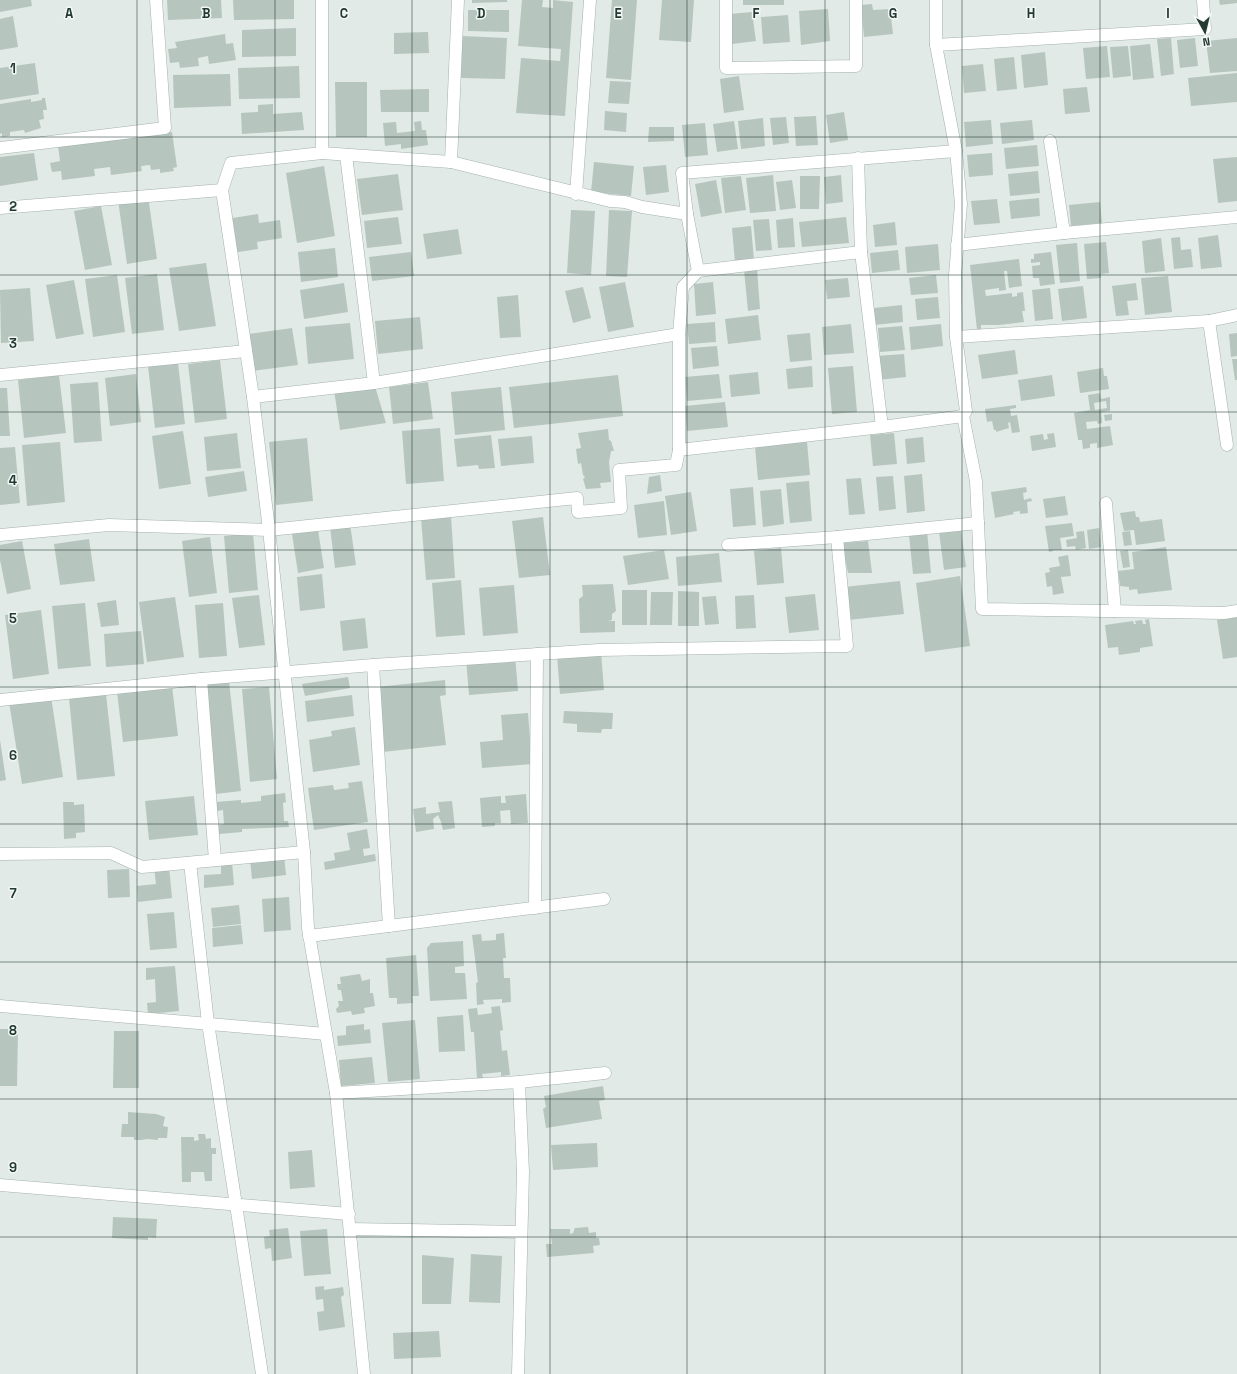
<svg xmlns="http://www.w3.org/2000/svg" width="1237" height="1374" font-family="'Space Grotesk',sans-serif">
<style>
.building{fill:#b7c5bf;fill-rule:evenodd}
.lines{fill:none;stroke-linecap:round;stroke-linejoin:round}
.street-casing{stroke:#a4b1ad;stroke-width:13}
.street{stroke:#fff;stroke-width:12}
.grid{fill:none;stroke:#233934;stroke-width:1;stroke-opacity:0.55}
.grid-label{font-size:13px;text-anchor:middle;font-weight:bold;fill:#233934;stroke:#f2f7f4;stroke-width:3;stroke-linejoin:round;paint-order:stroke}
</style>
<rect width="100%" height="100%" fill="#e1eae6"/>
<g class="building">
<polygon points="0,0 31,0 32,6 0,12"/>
<polygon points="167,0 221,0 222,18 168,20"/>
<polygon points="233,0 294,0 294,19 234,20"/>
<polygon points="472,0 507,0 507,2 472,3"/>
<polygon points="522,0 543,0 542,7 553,8 553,0 573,2 565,116 516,113 521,58 560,61 561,49 518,46"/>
<polygon points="612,0 637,0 631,80 606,78"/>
<polygon points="662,0 694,0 691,42 659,40"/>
<rect x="743" y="0" width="41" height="5"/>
<polygon points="1219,0 1237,0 1237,3 1220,5"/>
<polygon points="872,4 873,10 890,9 893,34 864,37 861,5"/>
<polygon points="828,9 830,41 801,45 799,11"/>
<polygon points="468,10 509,10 509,32 468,31"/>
<polygon points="752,12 756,41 732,44 729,14"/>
<polygon points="788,15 790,42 763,44 761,17"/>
<polygon points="13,16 18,47 0,50 0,19"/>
<polygon points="296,28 296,56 242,57 242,30"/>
<polygon points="428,32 429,53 394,54 394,33"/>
<polygon points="225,34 226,44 233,43 236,60 209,64 208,56 198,58 199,66 180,68 179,62 170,63 168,49 177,48 175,42"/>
<polygon points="462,36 507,38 505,79 461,78"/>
<polygon points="1171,38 1174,74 1161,76 1157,39"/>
<polygon points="1195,38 1198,66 1180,68 1177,40"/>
<polygon points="1237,38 1237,71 1210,73 1206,41"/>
<polygon points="1150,44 1154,78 1133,80 1130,46"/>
<polygon points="1107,46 1110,77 1086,79 1083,48"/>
<polygon points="1128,46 1131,76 1113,78 1110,47"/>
<polygon points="1045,52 1048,85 1024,88 1021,55"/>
<polygon points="1014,57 1017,89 997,91 994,59"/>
<polygon points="35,63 39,94 0,100 0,68"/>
<polygon points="983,64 986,91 964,93 962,66"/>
<polygon points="299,66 300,98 239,99 238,68"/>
<polygon points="1237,73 1237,102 1191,106 1188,78"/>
<polygon points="230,74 231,106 174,108 173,75"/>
<polygon points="739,76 744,110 724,113 720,79"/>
<polygon points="610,81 631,82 629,104 608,103"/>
<polygon points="335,82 367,82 367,137 336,137"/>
<polygon points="1087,87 1090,112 1065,114 1063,89"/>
<polygon points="429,89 429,112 381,112 380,90"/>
<polygon points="42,98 45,98 47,110 43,110 44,119 39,120 41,128 25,133 24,130 10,132 10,136 2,137 2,133 0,134 0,104 31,99 31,102 42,100"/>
<polygon points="273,104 273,114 302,112 304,130 242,134 241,113 258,112 258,105"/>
<polygon points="605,111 627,113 626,132 604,130"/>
<polygon points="844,112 848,140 830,143 826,115"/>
<polygon points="816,116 818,145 796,146 794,117"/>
<polygon points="786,117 789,143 773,145 770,118"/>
<polygon points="763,118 765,146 741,149 738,121"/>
<polygon points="991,120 993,144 966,147 964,122"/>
<polygon points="1032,120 1034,140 1002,144 1000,123"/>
<polygon points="421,121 422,130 426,130 428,145 401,149 401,144 385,146 383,123 396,122 397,133 415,131 414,122"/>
<polygon points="734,121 738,149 717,152 713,124"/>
<polygon points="705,123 708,155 685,157 682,125"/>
<polygon points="649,127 674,127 674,141 648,142"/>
<polygon points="172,132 177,167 173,168 174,171 160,173 160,169 151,170 150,165 141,166 142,171 111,175 110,167 94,169 95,176 62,180 61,171 52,172 50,163 60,161 58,146"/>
<polygon points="1037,145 1039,166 1006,169 1004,148"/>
<polygon points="34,153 38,180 0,186 0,157"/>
<polygon points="992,153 993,175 969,177 967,155"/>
<polygon points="1237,157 1237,201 1218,203 1213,159"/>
<polygon points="594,162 634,166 631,196 591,192"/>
<polygon points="666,165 669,192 646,195 643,167"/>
<polygon points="324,166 335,236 297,243 286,173"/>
<polygon points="1038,171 1040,193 1010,196 1008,174"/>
<polygon points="398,174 403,210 362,215 357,179"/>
<polygon points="773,175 776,211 750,213 746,178"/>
<polygon points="841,175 843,202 826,204 824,177"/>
<polygon points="741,176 746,210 725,213 721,178"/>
<polygon points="800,176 820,176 819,209 800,209"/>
<polygon points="716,180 722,213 701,217 695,184"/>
<polygon points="792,180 796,208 780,210 776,182"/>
<polygon points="148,196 157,259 127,264 118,200"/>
<polygon points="1039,198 1040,216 1011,219 1009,201"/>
<polygon points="997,199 1000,223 974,225 971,201"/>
<polygon points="1100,202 1102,223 1071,226 1069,205"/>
<polygon points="101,206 112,265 85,270 74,211"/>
<polygon points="571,210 595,211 591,275 567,273"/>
<polygon points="609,210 632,211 627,277 606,276"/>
<polygon points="258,214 259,223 280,220 282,238 257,242 258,249 232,253 227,219"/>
<polygon points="398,217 402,244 367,248 364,221"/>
<polygon points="846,217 849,243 802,247 799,222"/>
<polygon points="793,218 795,247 778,248 776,220"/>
<polygon points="769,219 772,250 756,251 753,220"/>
<polygon points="895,222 897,245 875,247 873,225"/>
<polygon points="751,226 754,260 735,262 732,228"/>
<polygon points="458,229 462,254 427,259 423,234"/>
<polygon points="1218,235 1222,267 1201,269 1198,238"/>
<polygon points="1180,237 1181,250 1191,249 1193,267 1174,269 1171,238"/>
<polygon points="1161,238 1165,271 1145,273 1142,241"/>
<polygon points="1106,242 1109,273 1101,274 1101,278 1087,279 1084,244"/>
<polygon points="1077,243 1080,281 1060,283 1056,245"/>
<polygon points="938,244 940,270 907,273 905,247"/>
<polygon points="335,248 338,277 301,282 298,252"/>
<polygon points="898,250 900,270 872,273 870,253"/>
<polygon points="411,252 414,276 372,281 369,257"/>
<polygon points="1051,252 1055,284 1040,286 1039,278 1033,278 1032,266 1040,265 1040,262 1031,263 1031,259 1034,259 1034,254"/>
<polygon points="1019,259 1022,286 1009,288 1007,271 1004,271 1006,290 999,291 999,288 985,290 986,296 1012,293 1012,297 1017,296 1017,293 1023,292 1025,311 1022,311 1024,322 999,325 981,325 981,330 977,330 970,265"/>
<polygon points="206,263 216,326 179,331 169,268"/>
<polygon points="757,269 760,309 748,311 744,270"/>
<polygon points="157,274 164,330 132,334 125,278"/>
<polygon points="117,275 125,332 93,337 85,279"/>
<polygon points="936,275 938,293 911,295 909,278"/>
<polygon points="1168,276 1172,312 1145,315 1141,278"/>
<polygon points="848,278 850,297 827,299 825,280"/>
<polygon points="74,280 84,334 56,339 46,285"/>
<polygon points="625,282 634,327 608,332 599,287"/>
<polygon points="713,282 716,314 696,316 694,284"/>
<polygon points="344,283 348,312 304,319 300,290"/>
<polygon points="1136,283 1138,300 1127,301 1129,315 1116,316 1112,286"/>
<polygon points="1083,286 1087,318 1062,321 1058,289"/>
<polygon points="583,287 591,318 573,323 565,291"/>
<polygon points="30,288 34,341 1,343 0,290"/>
<polygon points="1050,288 1053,319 1035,321 1032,290"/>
<polygon points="518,295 521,337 500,338 497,297"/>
<polygon points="938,297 940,318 917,320 915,299"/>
<polygon points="902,305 903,322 875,325 874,308"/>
<polygon points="758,315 761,340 728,344 725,319"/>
<polygon points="420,317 423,349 378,354 375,321"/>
<polygon points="715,322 716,342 689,344 687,324"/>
<polygon points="350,323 354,359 308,364 305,327"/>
<polygon points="851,324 854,353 824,355 822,327"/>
<polygon points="941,324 943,346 911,350 909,327"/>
<polygon points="902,326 905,350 880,352 878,328"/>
<polygon points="292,328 298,365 253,371 248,334"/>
<polygon points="810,333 812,360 790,362 787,335"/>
<polygon points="1237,333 1237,356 1231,357 1229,334"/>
<polygon points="717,346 719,366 693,369 691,348"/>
<polygon points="1015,350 1018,374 982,379 978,355"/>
<polygon points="904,354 906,377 878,380 876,356"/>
<polygon points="1232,359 1237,359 1237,380 1235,380"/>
<polygon points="220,360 227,419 195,423 188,364"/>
<polygon points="178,363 185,424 155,428 148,366"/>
<polygon points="812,366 813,387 788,389 786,369"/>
<polygon points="853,366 857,412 832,414 828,368"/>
<polygon points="1103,368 1104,376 1107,376 1109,389 1080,393 1077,372"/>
<polygon points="758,372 760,394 731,397 729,375"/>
<polygon points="136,374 141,422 110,426 105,378"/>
<polygon points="719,374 722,398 687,401 685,377"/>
<polygon points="59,375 66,433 24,438 18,380"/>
<polygon points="618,375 623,416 514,428 509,387"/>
<polygon points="1052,375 1055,396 1021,401 1018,380"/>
<polygon points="98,382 102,441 74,443 70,384"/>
<polygon points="428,382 433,419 393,424 389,387"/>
<polygon points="374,383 386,423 340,430 334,390"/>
<polygon points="501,387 505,430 455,435 451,392"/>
<polygon points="0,388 7,388 10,436 0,436"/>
<path d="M1100,393l1,6 9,-2v14l-9,1 1,11 -4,1 -1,-3 -11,1 1,7 23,-3 3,19 -16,3v-5l-7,1v4l-7,1 -1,-9h-4l-4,-27 16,-3 -2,-15zM1106,401l1,7 -12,2 -1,-7z"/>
<polygon points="725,402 728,427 687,431 685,406"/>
<polygon points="1016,405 1016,408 1010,409 1011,416 1017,415 1020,432 1012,433 1010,422 1008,423 1009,428 996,432 996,430 994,430 992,421 987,422 985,409"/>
<polygon points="1112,414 1112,420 1105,421 1104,415"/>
<polygon points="440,428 444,481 406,484 402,431"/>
<polygon points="608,429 609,440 611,441 614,451 611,451 609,462 611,482 600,483 601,488 586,489 583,479 585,477 583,475 581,463 578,464 576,449 581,448 578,433"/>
<polygon points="183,431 191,484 159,489 152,436"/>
<polygon points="237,433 241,468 207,471 204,437"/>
<polygon points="894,433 897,464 873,466 870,435"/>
<polygon points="1054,433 1056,447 1032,451 1030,436 1043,434 1044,440 1048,439 1047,434"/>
<polygon points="491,435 495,468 479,469 478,465 457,467 454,439"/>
<polygon points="532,436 534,463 501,466 498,439"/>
<polygon points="923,437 925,462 907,464 905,439"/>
<polygon points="307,438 313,501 276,505 269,442"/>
<polygon points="60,442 65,502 27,506 22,445"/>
<polygon points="807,442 810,475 758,480 755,447"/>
<polygon points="15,447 20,503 0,505 0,448"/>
<polygon points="244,471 247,491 208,497 205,477"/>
<polygon points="922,474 925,511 907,513 904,476"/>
<polygon points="660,475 662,491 647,494 649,477"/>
<polygon points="893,476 896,509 879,511 876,477"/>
<polygon points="861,478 865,514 849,515 846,479"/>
<polygon points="809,481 812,521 790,523 786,483"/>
<polygon points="753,487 756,525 733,527 730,489"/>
<polygon points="1026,487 1027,492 1023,493 1024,500 1031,498 1032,501 1027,502 1028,513 1020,514 1020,511 1013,512 1014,514 995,518 991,492"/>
<polygon points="781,489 784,524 763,527 760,491"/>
<polygon points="691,492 697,531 671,535 665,496"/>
<polygon points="1065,496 1068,515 1046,518 1043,499"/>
<polygon points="664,501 667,535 638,538 634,505"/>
<polygon points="1135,511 1136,517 1139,517 1140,522 1162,519 1165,541 1136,545 1134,530 1124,531 1120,513"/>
<polygon points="451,516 455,578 426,580 421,518"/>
<polygon points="543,517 550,575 519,578 512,521"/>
<polygon points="1072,523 1074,536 1060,538 1062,550 1053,550 1053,551 1049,552 1045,526"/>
<polygon points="350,524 356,565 335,568 330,527"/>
<polygon points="1099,528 1101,547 1089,549 1087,530"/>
<polygon points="961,529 966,567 944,570 939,532"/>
<polygon points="318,530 324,568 298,573 292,534"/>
<polygon points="927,531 931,573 913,574 909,535"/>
<polygon points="1084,531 1086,548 1076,550 1075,546 1067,547 1066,540 1077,538 1076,532"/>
<polygon points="1130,531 1132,545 1124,546 1122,532"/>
<polygon points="253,533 258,590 229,593 224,536"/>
<polygon points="210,537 217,593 189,597 182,541"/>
<polygon points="89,539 95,581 60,585 54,544"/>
<polygon points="22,541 31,589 7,594 0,560 0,545"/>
<polygon points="868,541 872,573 848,573 842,543"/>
<polygon points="1166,547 1172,590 1138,594 1137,589 1129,590 1129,587 1120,586 1118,571 1134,569 1132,552"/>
<polygon points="781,548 784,583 757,585 754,551"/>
<polygon points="664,550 669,579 628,585 623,556"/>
<polygon points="1128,550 1130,567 1123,568 1120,551"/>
<polygon points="719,553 722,582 678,586 676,557"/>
<polygon points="1068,555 1071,576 1061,577 1064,593 1053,595 1052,586 1047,587 1045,573 1050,572 1049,568 1060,566 1058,557"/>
<polygon points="322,574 325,608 300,611 297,577"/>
<polygon points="960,576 970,646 925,652 916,583"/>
<polygon points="461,580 465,635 436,637 432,583"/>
<polygon points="900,581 904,614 848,620 844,587"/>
<polygon points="613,584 616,611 612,614 612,620 608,621 615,621 615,632 580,633 579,599 583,596 582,585"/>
<polygon points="514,585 518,633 483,636 479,588"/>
<rect x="622" y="590" width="25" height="35"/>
<polygon points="678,591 699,592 699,626 678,626"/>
<polygon points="651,592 673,592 672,625 650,625"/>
<polygon points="815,594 819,630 789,633 785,597"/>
<polygon points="259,595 265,645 239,648 232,598"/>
<polygon points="754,595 756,628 736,629 735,596"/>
<polygon points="716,596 719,624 705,625 702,597"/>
<polygon points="175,597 184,657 147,662 139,602"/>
<polygon points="116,600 119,625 101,627 97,603"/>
<polygon points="85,603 91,666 58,669 52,606"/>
<polygon points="223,603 227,656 199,658 195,605"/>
<polygon points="41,610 49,674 13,679 5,615"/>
<polygon points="1237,617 1237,657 1223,659 1217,620"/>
<polygon points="365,618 368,648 343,651 340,621"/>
<polygon points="1149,619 1153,646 1140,648 1140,652 1119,655 1118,647 1108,648 1105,625 1133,621 1134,624 1136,624 1135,621 1142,620 1143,624 1146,624 1145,620"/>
<polygon points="141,631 144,664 106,667 104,634"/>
<polygon points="601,652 604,690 560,694 557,656"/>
<polygon points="515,655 518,691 469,695 466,659"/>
<polygon points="348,677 350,688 305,696 302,684"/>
<polygon points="445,680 446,695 440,696 446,745 383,752 376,687"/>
<polygon points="229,681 241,791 216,794 204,683"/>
<polygon points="172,686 178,736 123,742 117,692"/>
<polygon points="269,687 277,779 250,782 242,689"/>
<polygon points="106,694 115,776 77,780 69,698"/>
<polygon points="352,695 354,716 307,722 305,701"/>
<polygon points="51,696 63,777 22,784 9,702"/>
<polygon points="564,711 613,713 612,729 602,729 601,733 577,732 577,724 563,723"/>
<polygon points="528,713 532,764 482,768 480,742 503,740 501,715"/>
<polygon points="355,727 360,765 313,772 309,740 332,736 331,731"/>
<polygon points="0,740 6,780 0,781"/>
<polygon points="362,781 368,822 314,830 308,788 333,785 334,790 349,788 348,783"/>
<polygon points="285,793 286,802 283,803 284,821 288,821 289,827 242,829 242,832 219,834 218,825 224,824 223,810 217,811 216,802 241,800 241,803 261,801 261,796"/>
<polygon points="526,794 528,823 511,824 510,810 500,811 501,823 495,823 495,826 482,827 480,798 501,796 501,803 506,803 505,796"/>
<polygon points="194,796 198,835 149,840 145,801"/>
<polygon points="452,801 455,828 443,830 441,822 438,815 433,819 434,829 416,832 413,809 426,807 426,814 440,812 438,802"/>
<polygon points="63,802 74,802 74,805 84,804 85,832 76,833 76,838 64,839"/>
<polygon points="367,829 370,848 363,849 364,856 375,854 376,861 325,870 324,862 335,860 334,853 350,850 347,833"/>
<polygon points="284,855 286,875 252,879 250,859"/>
<polygon points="232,862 234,885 204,888 204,875 221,874 221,863"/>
<polygon points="169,866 172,898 138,902 137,886 156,884 154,867"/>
<polygon points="129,869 130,897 108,898 107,870"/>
<polygon points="289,897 291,930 264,932 262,899"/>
<polygon points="239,905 241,924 213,927 211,908"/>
<polygon points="174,912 177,948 150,950 147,914"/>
<polygon points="241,925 243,944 213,947 212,928"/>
<polygon points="504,933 506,958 503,958 504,978 510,978 511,1002 502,1003 502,999 483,1000 484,1004 477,1005 476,983 478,982 472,935 481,934 482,941 496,940 496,934"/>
<polygon points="463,941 464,966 455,967 455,973 465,973 467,999 430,1001 427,948 431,943"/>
<polygon points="416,955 419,996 412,996 413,1003 397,1004 397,998 389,998 386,958"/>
<polygon points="175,966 179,1011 148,1014 147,1003 156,1002 155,979 146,980 146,968"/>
<polygon points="360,974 362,981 370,979 370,993 373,993 375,1006 364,1008 365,1013 352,1015 351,1011 337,1013 336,1009 339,1006 338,1001 343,1001 341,990 338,990 337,984 341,984 340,977"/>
<polygon points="500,1006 503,1030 500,1031 502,1051 507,1050 510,1075 501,1076 501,1072 482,1074 483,1078 477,1079 474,1032 471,1032 468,1009 477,1008 478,1015 492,1013 491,1007"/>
<polygon points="463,1015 465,1051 439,1052 437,1017"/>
<polygon points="415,1020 420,1079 388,1082 382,1023"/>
<polygon points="364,1024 364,1030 370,1029 371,1043 338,1046 337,1036 346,1035 346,1026"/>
<polygon points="0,1029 18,1029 17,1086 0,1086"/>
<polygon points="114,1031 139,1031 139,1088 113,1088"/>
<polygon points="372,1057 375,1083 341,1086 339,1060"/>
<polygon points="603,1086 605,1100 599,1101 602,1119 546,1128 543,1109 546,1107 544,1096"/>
<polygon points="128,1112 156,1114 165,1117 163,1126 168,1127 167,1138 158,1138 158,1140 147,1139 142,1140 134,1140 134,1137 121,1137 122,1124 128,1124"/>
<polygon points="198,1134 205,1134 206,1139 211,1138 211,1148 216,1148 216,1154 212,1154 212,1181 205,1181 204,1172 191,1172 191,1182 182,1182 181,1137 194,1137 194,1141 199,1140"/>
<polygon points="597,1143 598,1167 553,1170 551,1145"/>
<polygon points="312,1150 315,1187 290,1189 288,1152"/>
<polygon points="113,1217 157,1219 156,1238 148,1237 148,1240 112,1238"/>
<polygon points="588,1227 589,1233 596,1232 596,1238 599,1238 600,1245 593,1246 594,1253 547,1257 546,1244 552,1244 550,1229 570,1229 570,1234 573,1233 575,1228"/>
<polygon points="288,1228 292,1258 272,1261 271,1248 265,1249 264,1237 270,1236 269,1230"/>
<polygon points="327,1229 331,1274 304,1276 300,1231"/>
<polygon points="471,1254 502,1256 500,1303 469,1302"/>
<polygon points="422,1255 454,1258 451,1304 422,1304"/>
<polygon points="324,1286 324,1290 343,1287 344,1295 341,1297 345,1327 319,1331 317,1312 324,1311 323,1299 316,1300 315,1287"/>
<polygon points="439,1331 441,1357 394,1359 393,1333"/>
</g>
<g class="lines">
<defs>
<g id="street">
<polyline points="322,0 322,153 451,162 610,201 625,202 642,207 687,214 698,271 683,287 679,334 679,450"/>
<polyline points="726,0 726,68 856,66 856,0"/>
<polyline points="936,0 936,45 1205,29 1203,0"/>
<polyline points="936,45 956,151 961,204 955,275 956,337 966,411 963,416 976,481 982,609 1224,613 1237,611"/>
<polyline points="1050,141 1064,233"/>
<polyline points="0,148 165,128 156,0"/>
<polyline points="346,155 374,383"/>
<polyline points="451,162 458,0"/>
<polyline points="222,190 231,163 322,153"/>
<polyline points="576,194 590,0"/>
<polyline points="0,208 222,190 253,397 269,530 304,852 308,928 336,1093 364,1374"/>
<polyline points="687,214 682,173 956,151"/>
<polyline points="957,245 1064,233 1237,217"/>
<polyline points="861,252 882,427"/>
<polyline points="698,271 861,252 858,158"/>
<polyline points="1209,321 1227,445"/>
<polyline points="956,337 1209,321 1237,315"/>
<polyline points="0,375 246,351"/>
<polyline points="253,397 374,383 679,334"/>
<polyline points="1106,503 1115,611"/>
<polyline points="0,535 109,525 269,530 577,498 578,512 621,508 619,470 676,465 679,450 882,427 963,416"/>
<polyline points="728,545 837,537 978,523"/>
<polyline points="373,665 389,926"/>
<polyline points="201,679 215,860"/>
<polyline points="0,700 201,679 373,665 599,650 847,646 837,537"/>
<polyline points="0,854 111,853 142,867 304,852"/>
<polyline points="190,863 208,1023 262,1374"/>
<polyline points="535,908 537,654"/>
<polyline points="309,936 604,899"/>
<polyline points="0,1006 326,1034"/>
<polyline points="336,1093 519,1082 605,1073"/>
<polyline points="0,1185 349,1214"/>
<polyline points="350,1229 520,1232"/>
<polyline points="518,1374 523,1172 519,1082"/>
</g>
</defs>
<use href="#street" class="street-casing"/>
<use href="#street" class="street"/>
</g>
<path class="grid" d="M137,0v1374M275,0v1374M412,0v1374M550,0v1374M687,0v1374M825,0v1374M962,0v1374M1100,0v1374M0,137h1237M0,275h1237M0,412h1237M0,550h1237M0,687h1237M0,824h1237M0,962h1237M0,1099h1237M0,1237h1237"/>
<g class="grid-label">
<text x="69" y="18">A</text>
<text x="206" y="18">B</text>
<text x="344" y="18">C</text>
<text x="481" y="18">D</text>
<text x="618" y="18">E</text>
<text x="756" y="18">F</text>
<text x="893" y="18">G</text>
<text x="1031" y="18">H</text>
<text x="1168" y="18">I</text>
<text x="13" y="73">1</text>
<text x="13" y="211">2</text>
<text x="13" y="348">3</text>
<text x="13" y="485">4</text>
<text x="13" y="623">5</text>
<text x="13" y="760">6</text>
<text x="13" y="898">7</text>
<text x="13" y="1035">8</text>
<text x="13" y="1172">9</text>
</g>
<g transform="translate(1205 32) rotate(172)" stroke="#f2f7f4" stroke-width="3" paint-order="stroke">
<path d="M0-3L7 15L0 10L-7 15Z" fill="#233934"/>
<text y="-6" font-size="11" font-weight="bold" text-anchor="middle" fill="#233934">N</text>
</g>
</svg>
